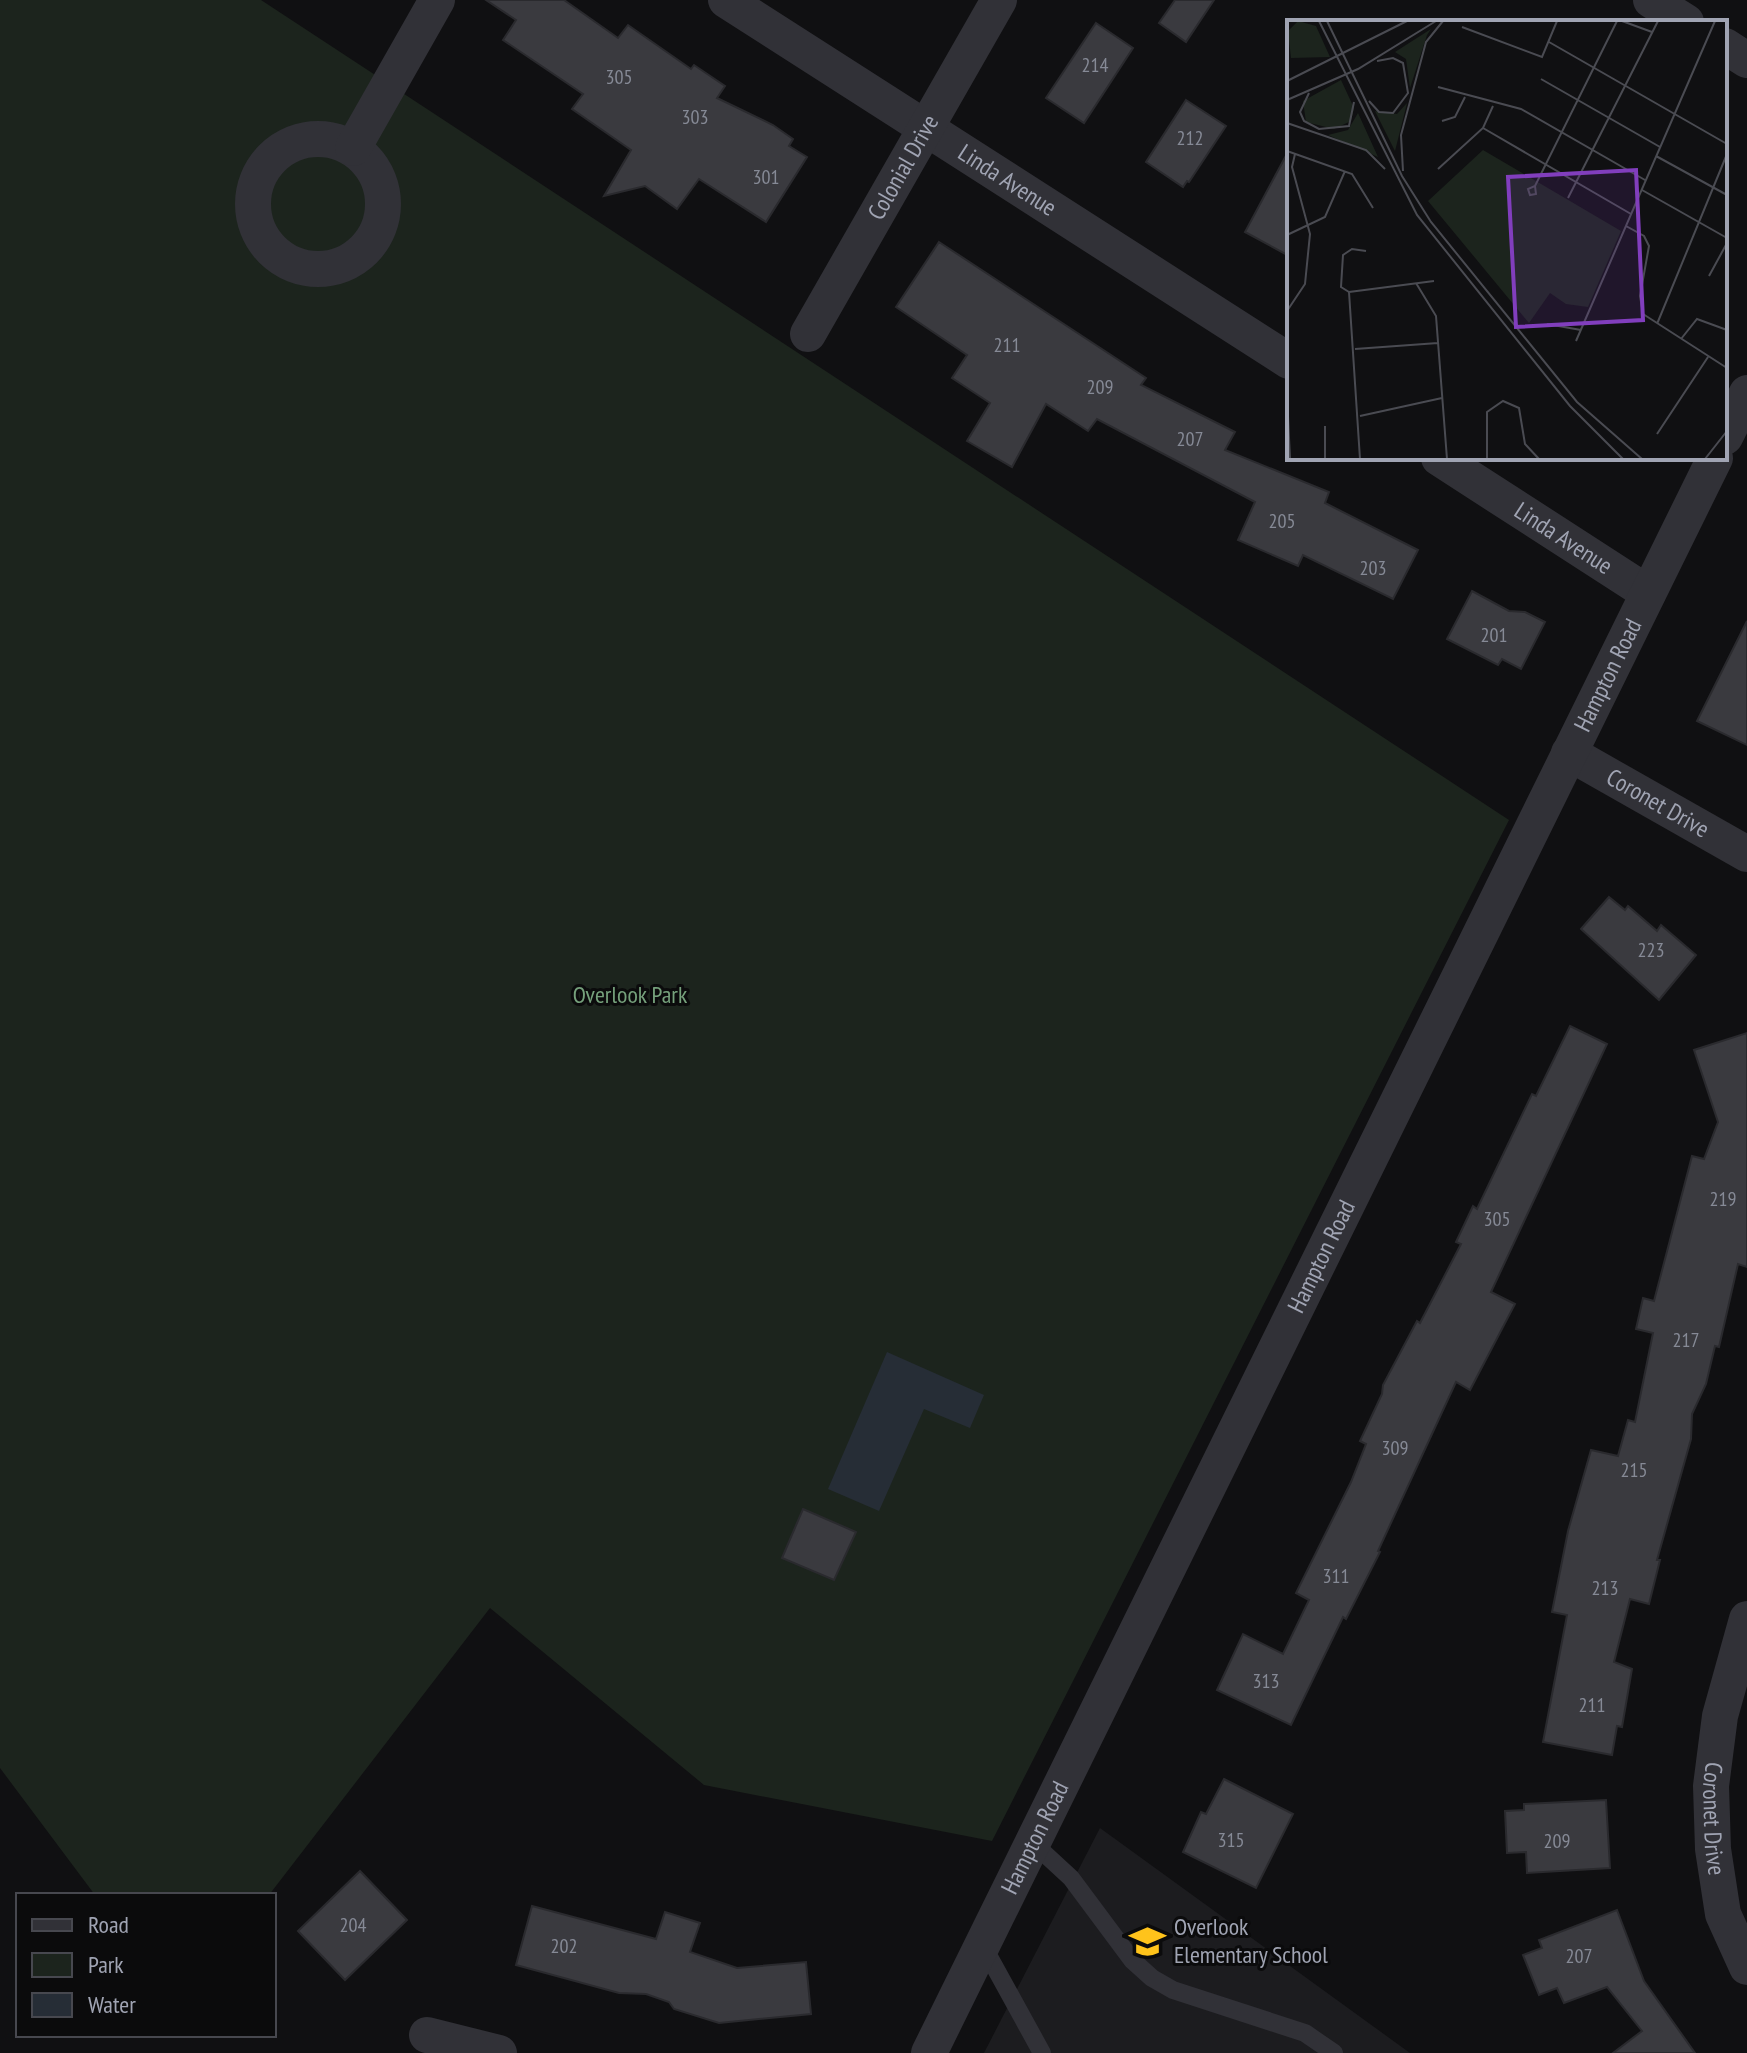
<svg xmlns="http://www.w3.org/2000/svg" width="1747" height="2053" font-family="'PT Sans Narrow',sans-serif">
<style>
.built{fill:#1c1c1f}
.green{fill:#1c241d}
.water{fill:#262d36}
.building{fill:#3a3a3f;stroke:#2a2a2e;stroke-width:2}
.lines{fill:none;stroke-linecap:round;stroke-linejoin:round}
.lane{stroke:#313137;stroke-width:18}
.street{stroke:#313137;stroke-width:36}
.labels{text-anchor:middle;stroke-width:6;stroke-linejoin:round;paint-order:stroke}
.number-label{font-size:20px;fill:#868a96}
.street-label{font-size:24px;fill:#a0a4b3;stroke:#0b0b0c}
.park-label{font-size:24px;fill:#75a07b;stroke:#0b0b0c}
.poi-label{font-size:24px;fill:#a0a4b3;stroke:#0b0b0c;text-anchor:start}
.inset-road{fill:none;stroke:#4a4b52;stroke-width:2}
.view{fill:#813ebd;fill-opacity:0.15;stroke:#813ebd;stroke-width:4}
.inset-edge{fill:none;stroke:#a0a4b3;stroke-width:4}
</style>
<rect width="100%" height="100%" fill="#101012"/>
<polygon class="built" points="1100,1828 1410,2053 984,2053"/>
<polygon class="green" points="0,0 261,0 1509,820 992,1841 704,1785 490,1608 269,1895 95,1895 0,1768"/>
<polygon class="water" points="887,1352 984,1395 970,1428 924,1409 879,1511 828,1489"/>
<g class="building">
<polygon points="486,0 564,0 618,38 628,25 691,69 694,65 725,86 717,98 773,125 793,139 789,146 807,157 766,222 699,179 677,209 645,186 604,196 631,150 572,109 583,94 503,40 516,20"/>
<polygon points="1175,0 1214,0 1186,42 1159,23"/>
<polygon points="1096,23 1133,48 1084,123 1046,98"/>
<polygon points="1186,100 1226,126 1189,182 1187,181 1183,187 1146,162"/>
<polygon points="1289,150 1289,256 1245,232"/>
<polygon points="939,242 1146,378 1141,385 1235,432 1225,450 1329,492 1325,503 1418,550 1393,599 1303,555 1298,566 1238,540 1255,502 1097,419 1088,431 1046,404 1012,467 967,441 990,403 952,378 967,355 896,307"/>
<polygon points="1472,591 1509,611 1525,612 1545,622 1521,669 1502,659 1498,665 1447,639"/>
<polygon points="1747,621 1747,745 1697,721"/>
<polygon points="1609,897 1625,910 1628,906 1657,931 1661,925 1696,955 1659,1000 1581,929"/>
<polygon points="1570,1026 1607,1044 1491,1292 1515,1304 1470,1390 1456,1382 1378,1551 1380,1552 1346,1619 1343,1617 1291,1725 1217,1690 1243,1634 1283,1654 1309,1600 1296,1593 1351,1482 1366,1444 1360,1441 1382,1394 1383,1385 1417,1321 1420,1323 1461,1244 1456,1242 1473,1206 1477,1209 1532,1094 1536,1096"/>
<polygon points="1747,1033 1747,1267 1738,1264 1719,1347 1715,1346 1706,1384 1692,1414 1691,1439 1657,1560 1660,1560 1649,1604 1630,1599 1614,1662 1632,1669 1622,1727 1617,1726 1612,1755 1543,1742 1567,1615 1552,1612 1568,1531 1591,1450 1618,1456 1628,1420 1635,1422 1653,1333 1636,1329 1643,1298 1654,1301 1692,1156 1704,1159 1718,1122 1694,1050"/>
<polygon points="803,1509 856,1532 834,1580 782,1558"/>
<polygon points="1224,1779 1293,1814 1256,1888 1183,1852 1201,1812 1206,1814"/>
<polygon points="1606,1800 1610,1868 1527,1873 1526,1852 1507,1853 1505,1811 1524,1810 1524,1804"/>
<polygon points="360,1871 407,1920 345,1980 298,1931"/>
<polygon points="532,1906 656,1939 665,1912 700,1923 690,1952 737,1968 806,1962 811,2014 719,2023 674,2009 669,2002 646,1994 619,1993 516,1965"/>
<polygon points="1617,1910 1644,1981 1695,2053 1613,2053 1642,2031 1607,1987 1564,2003 1557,1988 1539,1995 1523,1955 1542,1948 1539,1940"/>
</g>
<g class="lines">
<g class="lane">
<polyline points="1032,1842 1071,1878 1132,1960 1152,1978 1173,1990 1305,2033 1334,2053"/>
<polyline points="982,1944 1042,2053"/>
</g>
<g class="street">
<path id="s1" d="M726,0l563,361"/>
<polyline points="1651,0 1686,22"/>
<polyline points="1725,46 1747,60"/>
<circle cx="318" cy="204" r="65"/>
<polyline points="353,148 437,0"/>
<path id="s2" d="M808,334l191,-334"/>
<polyline points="1725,437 1747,393"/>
<path id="s3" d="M1439,458l209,135"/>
<path id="s4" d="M1569,753l178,101"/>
<path id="s5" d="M1747,1619l-27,97 -9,70 2,63 10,65 24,53"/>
<polyline points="427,2035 499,2053"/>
<path id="s6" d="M929,2053l786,-1595"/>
</g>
</g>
<defs>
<symbol id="school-bare" viewBox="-9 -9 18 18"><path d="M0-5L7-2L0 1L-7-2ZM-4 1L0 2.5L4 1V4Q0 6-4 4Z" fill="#ffc31b" stroke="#0b0b0c" stroke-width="2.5" paint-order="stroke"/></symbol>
</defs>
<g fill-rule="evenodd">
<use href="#school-bare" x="1122" y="1916" width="51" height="51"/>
</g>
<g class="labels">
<g class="number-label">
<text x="1095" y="72">214</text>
<text x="619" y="84">305</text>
<text x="695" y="124">303</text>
<text x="1190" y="145">212</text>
<text x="766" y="184">301</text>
<text x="1007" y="352">211</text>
<text x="1100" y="394">209</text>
<text x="1190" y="446">207</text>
<text x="1282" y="528">205</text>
<text x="1373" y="575">203</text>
<text x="1494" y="642">201</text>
<text x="1651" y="957">223</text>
<text x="1723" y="1206">219</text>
<text x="1497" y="1226">305</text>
<text x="1686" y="1347">217</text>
<text x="1395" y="1455">309</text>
<text x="1634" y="1477">215</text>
<text x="1336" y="1583">311</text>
<text x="1605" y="1595">213</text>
<text x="1266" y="1688">313</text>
<text x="1592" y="1712">211</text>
<text x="1231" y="1847">315</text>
<text x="1557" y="1848">209</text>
<text x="353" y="1932">204</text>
<text x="564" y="1953">202</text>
<text x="1579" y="1963">207</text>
</g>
<g class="street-label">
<text dy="8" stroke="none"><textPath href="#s2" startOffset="192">Colonial Drive</textPath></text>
<text dy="8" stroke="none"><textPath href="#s1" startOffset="334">Linda Avenue</textPath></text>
<text dy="8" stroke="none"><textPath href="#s3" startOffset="148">Linda Avenue</textPath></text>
<text dy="8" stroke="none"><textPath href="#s6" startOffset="1536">Hampton Road</textPath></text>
<text dy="8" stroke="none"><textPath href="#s4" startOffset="102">Coronet Drive</textPath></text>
<text dy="8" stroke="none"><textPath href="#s6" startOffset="888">Hampton Road</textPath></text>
<text dy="8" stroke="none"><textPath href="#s5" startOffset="204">Coronet Drive</textPath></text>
<text dy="8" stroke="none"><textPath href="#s6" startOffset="240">Hampton Road</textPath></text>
</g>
<g class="park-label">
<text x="630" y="1003">Overlook Park</text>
</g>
<g class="poi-label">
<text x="1174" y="1935">Overlook<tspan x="1174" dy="28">Elementary School</tspan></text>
</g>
</g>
<g transform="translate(1287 20)">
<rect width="440" height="440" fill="#101012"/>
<path d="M11,1l18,5 14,31 -39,1 -3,-27zM144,9l-4,6 -17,53 -4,-29 -11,-7zM54,60l13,28 -3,13 -17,8 -28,-7 -3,-21zM120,83l-12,48 -20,-40 22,3zM71,93l20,44 -50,-22 20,-5zM196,130l138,81 -33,76 -22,-3 -16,-11 -21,30 -101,-122z" fill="#1c241d"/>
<path class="inset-road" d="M32,1l98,194 153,191 53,53M40,1l75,155 29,46 146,180 65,57M335,1l30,11M175,7l80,30 15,-36M262,22l178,102M254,59l119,68M0,61l120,-60M151,67l83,22 124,71M22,73l-9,19 4,9 15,8 30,-3 5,-24M0,80l71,-31 78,-48M82,81l10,11 14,1 15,-20 -5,-30 -10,-5 -16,3M155,101l13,-4 10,-20M0,103l79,27 19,19M196,108l148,86M0,131l65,23 21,34M369,136l71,39M151,149l45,-41 10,-22M116,151l-2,-36 25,-93 17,-21M248,166l1,8 -6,1 -2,-6 7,-3 82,-165M355,170l85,48M281,178l90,-177M339,206l18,10 5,10 -9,50 3,18 84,54M0,215l38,-18 20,-46M422,256l18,-33M129,263l20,33 11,143M62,272l11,167M62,272l85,-11M62,272l-8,-5 2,-32 9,-6 14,2M0,291l18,-27 5,-50 -18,-67 3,-13M260,304l34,6M370,304l70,-170M394,319l16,-20 30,11M289,321l139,-320M68,329l83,-6M0,375l3,64M73,396l82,-18M370,414l51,-77M38,439v-33M200,439v-47l16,-11 16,7 6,36 14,15M418,439l22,-28"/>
<path class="view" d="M349,150l7,150 -127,7 -8,-150z"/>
<rect width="440" height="440" class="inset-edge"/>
</g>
<rect x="16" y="1893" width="260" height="144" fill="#0b0b0c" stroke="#47484f" stroke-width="2"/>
<rect x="32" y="1919" width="40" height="12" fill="#313137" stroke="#47484f" stroke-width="2"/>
<text x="88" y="1933" font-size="24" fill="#a0a4b3">Road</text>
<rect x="32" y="1953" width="40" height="24" fill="#1c241d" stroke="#47484f" stroke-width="2"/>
<text x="88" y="1973" font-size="24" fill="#a0a4b3">Park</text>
<rect x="32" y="1993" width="40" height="24" fill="#262d36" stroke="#47484f" stroke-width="2"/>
<text x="88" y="2013" font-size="24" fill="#a0a4b3">Water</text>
</svg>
